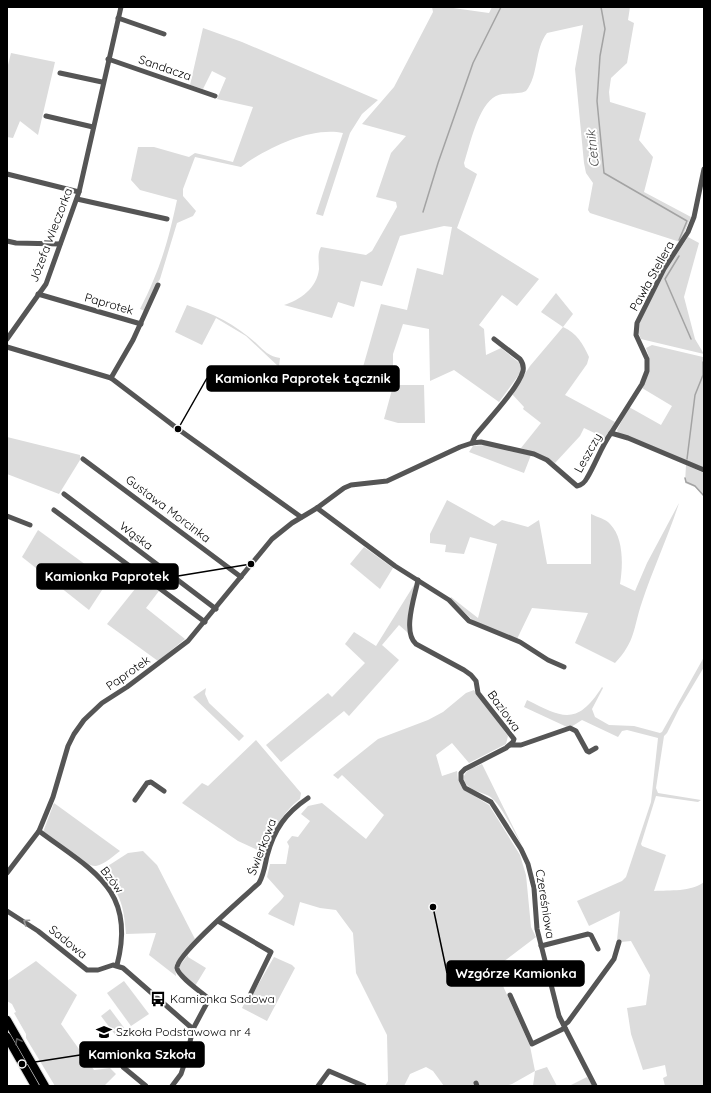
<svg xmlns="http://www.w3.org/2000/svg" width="711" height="1093" font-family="Quicksand,sans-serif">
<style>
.green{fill:#dcdcdc}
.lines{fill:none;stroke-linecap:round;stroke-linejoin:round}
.stream{stroke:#a3a3a3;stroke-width:1.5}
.primary-casing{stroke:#dbdbdb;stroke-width:10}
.street{stroke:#555;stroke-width:5}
.primary{stroke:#000;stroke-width:8}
.oneway{stroke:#999}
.oneway2{stroke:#595959}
.labels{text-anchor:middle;stroke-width:4;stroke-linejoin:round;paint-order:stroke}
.street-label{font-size:12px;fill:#000;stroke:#fff}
.poi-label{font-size:12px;fill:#000;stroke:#fff;text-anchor:start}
.water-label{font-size:13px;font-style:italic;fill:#444;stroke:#fff}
.leader{fill:none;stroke:#000;stroke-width:1.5}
.callout-dot{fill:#000;stroke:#fff;stroke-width:1.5}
.callout{fill:#000;stroke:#000;stroke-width:1.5}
.callout-label{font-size:13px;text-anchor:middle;font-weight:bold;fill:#fff}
</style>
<rect width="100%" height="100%" fill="#fff"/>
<g class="green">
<path d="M432,7h14l43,6 3,-6h138l-2,13 6,3 -7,40 -16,15 -2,14 1,10 36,11 -7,27 14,17 -9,35 47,25 -11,25 -90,-29 -2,-3 5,-27 -7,-10 -2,-10 -9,-94 8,-44 -36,8c-13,17 -8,42 -21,58 -8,4 -21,1 -30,5 -18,9 -26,49 -32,67l1,4 12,7 -20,54 82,51 -22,27 -15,-11 -23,30 5,4 2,26 15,-7 21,17 -1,7 -22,30 -45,-32 -24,11 -1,-52 -26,-5 -10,30v31h31l1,38h-27l-14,-4 9,-33h-10l2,-6 -24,-6 20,-70 26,6 10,-42 26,7 9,-48 -8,-1 -44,10 -18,50 -21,-5 -7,26 -16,-5 -6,16 -48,-13c16,-5 33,-17 35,-36 0,-8 -2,-15 2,-22l45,8 6,-4 25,-44 -1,-5 -20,-5 15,-44 15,-17 -44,-12 32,-37 39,-75z"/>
<path d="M203,28l39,14 136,58 -16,14 -12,19 -27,83 -7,-2 27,-81c-31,-7 -77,15 -102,34l-46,-10 -12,32v7l13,15 -3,5 -16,7 -17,56 -6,9 -9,23 -5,-2c20,-39 28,-67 37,-109l-37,-10 -9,-10 7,-33h16l35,10 6,-4 38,9 20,-55 -36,-8 9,-21 -14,-7 -9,18 -13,-4z"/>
<polygon points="11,53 55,62 38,135 20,121 13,138 7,137 7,69"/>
<polygon points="688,237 699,243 684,297 695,339 704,354 645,340 641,339 638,332 639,323 666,270"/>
<path d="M556,293l17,21 -10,13c14,6 20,17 26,30l-2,7 -22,31 50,27 -10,16 -21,-10 -4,8 -25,27 -12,-7 -22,-8 20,-25 -18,-14 1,-2 -12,-13 18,-28 33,-39 -22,-15z"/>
<path d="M187,305c27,9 48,19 70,39 6,6 13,13 23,14l-1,9 -33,-31 -30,-18 -14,27 -27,-13z"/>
<polygon points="652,345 703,357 704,468 618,433 617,430 629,407 661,425 672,406 642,388 649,357 646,348"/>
<polygon points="7,437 80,455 80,460 59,494 7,474"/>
<polygon points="486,445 531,455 524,473 469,452 473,446"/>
<polygon points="686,465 704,473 704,496 695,487 685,483"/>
<path d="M447,500l47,26 8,-6 26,7 11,-7 8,44h44v-50c6,3 15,5 19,10 14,14 13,42 10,60l15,7 12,-28 32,-60c-11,34 -26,66 -37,99 -9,26 -6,39 -27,61l-40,-20 13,-30 -56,-5 -15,31 -42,-17 -25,-23 1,-2 27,21 19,-74 -27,-7 -6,17 -19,-2 1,-7 -16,-2v-9z"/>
<polygon points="38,530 108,581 89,610 22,557"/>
<polygon points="364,547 393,568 380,589 350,564"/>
<polygon points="143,579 159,591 146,608 185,639 158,661 107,624"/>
<polygon points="414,585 407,632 399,625 382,645 399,660 349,716 344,711 281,762 266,745 328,693 332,697 365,663 345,644 354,632 376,646"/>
<path d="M704,657v10l-25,42 -12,24 -3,3 -8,52 2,5 43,7 -3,2 -42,-6 -15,48 1,2 24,9 -12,36c16,-1 37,1 50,-9v204h-39l-2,-8 4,-2 -2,-11 -22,5 -12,-36 -4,-26 19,-3 4,-30 -19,-34 -10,1v-2h-4l3,-29 -31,15 -12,-25 45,-20 4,-4 25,-75 7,-64 -31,-8 -5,1 -4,6 -36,-17 -11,7h-4l-43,-20 3,-7c36,18 50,26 75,-13l1,1 -11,21 3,8 14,8 25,1 26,7 2,-1z"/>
<polygon points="206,688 205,694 209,703 244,736 239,741 193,697"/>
<path d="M474,690l34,46 -2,8 -37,19 -17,-20 -16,12 6,21 15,-5 1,9 5,9 26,16 31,50 6,20 5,52 5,10 -41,31 35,78 5,25 12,-4 10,19h-24l2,-15 -23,13 -7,2h-61l-11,-15 -7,-4 -16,7 -6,12h-19l3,-5 -1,-46 -31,-62 -3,-40 -17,-23 -16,-2 -20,-6 -6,24 -26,-12c4,-7 12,-11 16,-18l-17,-19 3,-13h16l3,-18 -2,-4 5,-6 6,1 12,-16 -9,-7 7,-8 14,-3 44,36 18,-24 -42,-40 -4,4 -5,-4 45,-36 50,-19 15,-8 23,-19z"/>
<path d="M256,740l45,53 -1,6c-19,14 -26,33 -34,55l-28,-13 -56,-38 20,-20 6,3z"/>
<path d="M482,764l40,81c-8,-12 -21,-42 -33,-49 -8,-4 -24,-7 -25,-17 -1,-9 12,-12 18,-15z"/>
<path d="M54,803l66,48c-7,5 -15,13 -24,15 -12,1 -43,-27 -53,-34z"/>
<path d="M143,851l14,14 38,74 -20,25 1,12 -27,-21 7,-22 -30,1c-2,-29 -6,-42 -26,-63l28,-18z"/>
<polygon points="188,955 188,957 206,968 195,986 180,971 180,965"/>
<polygon points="274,957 292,965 295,968 267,1021 242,1008 248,996 251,997"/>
<polygon points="36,961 77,995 61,1024 94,1070 110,1068 116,1074 104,1086 55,1086 26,1038 26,1034 14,1013 16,1012 12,1004 7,1001 7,981"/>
<polygon points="124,981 149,1014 131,1026 107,993"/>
<polygon points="110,1009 125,1029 116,1036 101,1016"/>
<polygon points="587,1077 593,1086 569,1086"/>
</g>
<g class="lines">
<g class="stream">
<polyline points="601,7 605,29 600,56 597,101 604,173 687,221 679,240"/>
<polyline points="423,212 438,163 473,63 501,7"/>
<polyline points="679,256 665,279 691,339"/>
<polyline points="687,459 695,395 703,375 703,362"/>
<polyline points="685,478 686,482 695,486 704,496"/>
</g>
<defs>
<g id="primary">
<polyline points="7,1020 45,1086"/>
<polyline points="7,1037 35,1086"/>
</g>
</defs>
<use href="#primary" class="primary-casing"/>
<g class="street">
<polyline points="118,18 164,34"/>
<polyline points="108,59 215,96"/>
<polyline points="60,73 102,82"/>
<polyline points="46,116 93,127"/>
<polyline points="7,174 79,192"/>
<polyline points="77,199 167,219"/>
<polyline points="7,241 16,243 60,244"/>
<polyline points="38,294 141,324"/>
<polyline points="7,339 46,284 79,192 121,7"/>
<polyline points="7,347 111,378 178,429 301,517"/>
<polyline points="111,378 133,340 158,285"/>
<polyline points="611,433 642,384 647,371 647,359 636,335 637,323 664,269 688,232 694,217 704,169"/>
<path d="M472,443l3,-7c12,-15 43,-47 48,-65 1,-5 0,-8 -3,-12l-26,-20"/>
<polyline points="83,459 241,577"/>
<polyline points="64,494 216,609"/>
<polyline points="317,508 395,566 449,600 469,621 520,642 548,660 564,667"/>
<polyline points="54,510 205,622"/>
<polyline points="7,516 30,525"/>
<path d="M418,580c-3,16 -16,52 -2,64l48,26 7,5 5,6 2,12 36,46 -1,3 -7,6 -41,21 -4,4v7l4,8 26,14 30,47 7,15 6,24 3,41 22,87 36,70"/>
<polyline points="510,745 521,745 570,728 576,731 587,751 589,752 596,748"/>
<polyline points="135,800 147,783 151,782 164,791"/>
<path d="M39,831c52,39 98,58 78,134"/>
<path d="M7,873l32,-42 14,-34 15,-51 6,-12 10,-14 18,-17 25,-16 61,-46 84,-102 20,-16 25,-15 27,-20 7,-3 36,-4 73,-34 12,-4 9,-1 53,12 13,6 30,26c5,-1 8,-4 10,-8 9,-15 14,-31 24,-45l17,5 76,32"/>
<polyline points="7,911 38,931 87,970 98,970 113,965 123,968 193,1029"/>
<polyline points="218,921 271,952 251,993"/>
<polyline points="541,946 588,934 591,935 598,949"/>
<polyline points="510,995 532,1044 565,1028"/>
<polyline points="564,1025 568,1022 614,959 619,942"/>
<polyline points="123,1067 146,1086"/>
<polyline points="476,1083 477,1086"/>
<path d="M172,1086l9,-12 5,-15 7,-30 15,-28v-3c-7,-6 -30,-22 -31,-30 -1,-13 69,-73 82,-85 5,-9 6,-18 8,-27 7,-27 19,-43 41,-58"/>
<polyline points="318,1086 329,1071 364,1086"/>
</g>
<use href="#primary" class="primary"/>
</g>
<defs><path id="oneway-chevron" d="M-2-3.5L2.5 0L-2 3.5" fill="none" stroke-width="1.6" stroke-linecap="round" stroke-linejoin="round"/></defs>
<use class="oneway" href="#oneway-chevron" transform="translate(26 922) rotate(-146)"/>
<use class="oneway2" href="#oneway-chevron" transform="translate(18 1041) rotate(-118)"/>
<defs>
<symbol id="bus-bare" viewBox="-9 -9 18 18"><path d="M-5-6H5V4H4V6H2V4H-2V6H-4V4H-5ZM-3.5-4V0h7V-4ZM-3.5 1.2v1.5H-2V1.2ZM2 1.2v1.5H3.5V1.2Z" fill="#000" stroke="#fff" stroke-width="2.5" paint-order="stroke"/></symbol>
<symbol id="school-bare" viewBox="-9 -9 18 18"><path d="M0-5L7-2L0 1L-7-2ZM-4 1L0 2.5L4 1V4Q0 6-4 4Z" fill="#000" stroke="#fff" stroke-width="2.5" paint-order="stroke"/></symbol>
</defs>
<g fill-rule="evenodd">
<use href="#bus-bare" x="147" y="988" width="22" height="22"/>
<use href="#school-bare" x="93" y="1021" width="22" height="22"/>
</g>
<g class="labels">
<g class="street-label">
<text transform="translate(165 68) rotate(19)" y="4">Sandacza</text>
<text transform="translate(51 235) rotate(-69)" y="4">Józefa Wieczorka</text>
<text transform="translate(652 276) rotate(-61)" y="4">Pawła Stellera</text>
<text transform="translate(109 304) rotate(16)" y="4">Paprotek</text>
<text transform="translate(588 453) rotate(-61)" y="4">Leszczy</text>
<text transform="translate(168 509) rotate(37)" y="4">Gustawa Morcinka</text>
<text transform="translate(136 536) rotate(37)" y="4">Wąska</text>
<text transform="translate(128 673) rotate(-35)" y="4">Paprotek</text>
<text transform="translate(504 711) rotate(54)" y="4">Baziowa</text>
<text transform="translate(262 847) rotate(-69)" y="4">Świerkowa</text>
<text transform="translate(112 880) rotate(53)" y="4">Bzów</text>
<text transform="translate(545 904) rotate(81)" y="4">Czereśniowa</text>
<text transform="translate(68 942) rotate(39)" y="4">Sadowa</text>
</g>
<g class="poi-label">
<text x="170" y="1003">Kamionka Sadowa</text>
<text x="116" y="1036">Szkoła Podstawowa nr 4</text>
</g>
<g class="water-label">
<text transform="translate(592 149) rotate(-96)" y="5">Cetnik</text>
</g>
</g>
<path class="leader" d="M178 429L207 378M251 564L178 576M433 907L447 973M22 1064L80 1055"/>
<g class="callout-dot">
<circle cx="178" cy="429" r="4"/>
<circle cx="251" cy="564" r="4"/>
<circle cx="433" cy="907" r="4"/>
<circle cx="22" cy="1064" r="4"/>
</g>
<g class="callout">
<rect x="207" y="366" width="192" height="25" rx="4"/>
<rect x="37" y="564" width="141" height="25" rx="4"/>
<rect x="447" y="961" width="137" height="25" rx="4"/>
<rect x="80" y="1042" width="124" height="25" rx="4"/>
</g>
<g class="callout-label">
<text x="303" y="383">Kamionka Paprotek Łącznik</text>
<text x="107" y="581">Kamionka Paprotek</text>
<text x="516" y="978">Wzgórze Kamionka</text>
<text x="142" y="1059">Kamionka Szkoła</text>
</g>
<rect width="711" height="1093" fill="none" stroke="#000000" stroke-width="16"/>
</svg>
